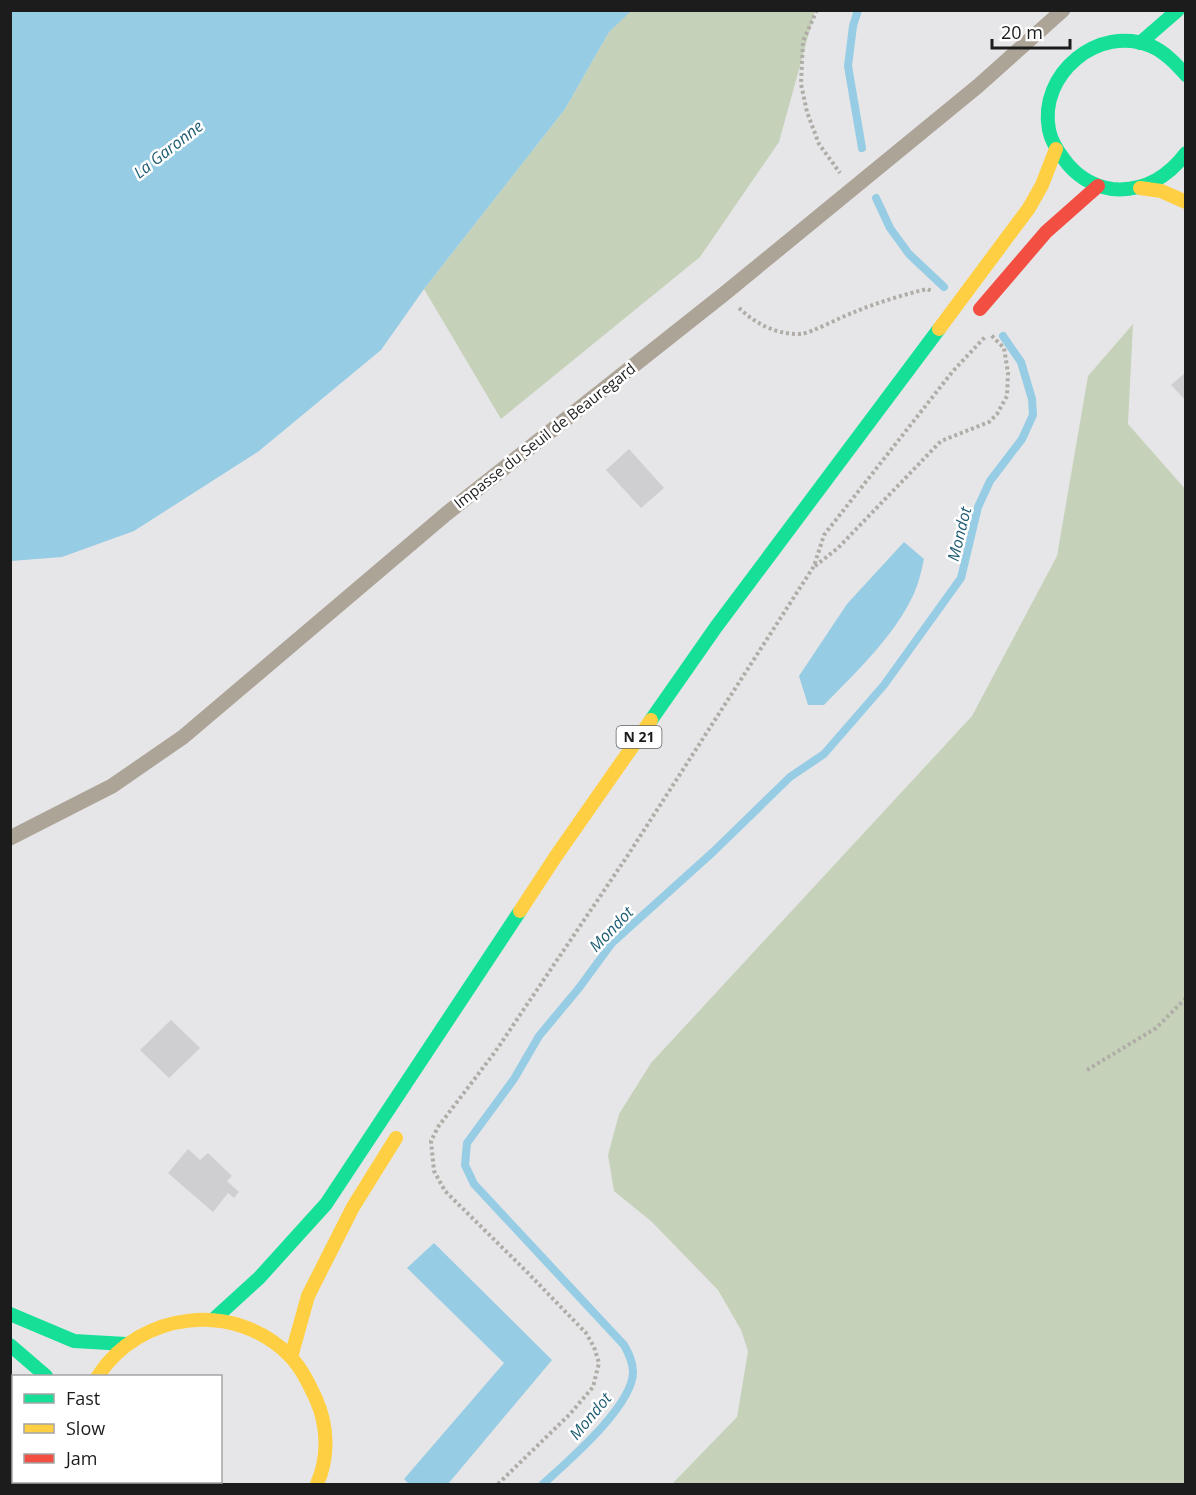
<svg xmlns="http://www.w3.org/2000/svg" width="1196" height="1495" font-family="'Open Sans',sans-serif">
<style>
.green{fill:#c5d2b9}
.water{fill:#96cce4}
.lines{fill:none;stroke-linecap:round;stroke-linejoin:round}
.stream{stroke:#96cce4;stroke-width:8}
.building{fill:#cfcfd1}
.path{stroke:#b0aca7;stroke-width:4;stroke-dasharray:3 3;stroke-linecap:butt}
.lane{stroke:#ada498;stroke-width:15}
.fast{stroke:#16e098;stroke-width:14}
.slow{stroke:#ffcf43;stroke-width:14}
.jam{stroke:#f24e42;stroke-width:14}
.labels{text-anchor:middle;stroke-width:5;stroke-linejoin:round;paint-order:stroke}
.shield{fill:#fff;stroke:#606061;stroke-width:1.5}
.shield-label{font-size:14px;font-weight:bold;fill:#1c1c1d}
.street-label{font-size:15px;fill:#1c1c1d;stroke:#fff}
.water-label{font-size:16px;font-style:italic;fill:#1e5b72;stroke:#fff}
</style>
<rect width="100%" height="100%" fill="#e6e6e8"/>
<g class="green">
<polygon points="629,11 815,11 779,142 700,257 501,419 424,289 565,109 609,32"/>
<polygon points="1133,324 1128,424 1186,490 1185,1484 672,1484 737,1417 748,1351 741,1330 718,1290 652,1222 614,1191 608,1155 619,1114 651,1063 972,716 1057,556 1088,376"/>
</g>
<g class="water">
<polygon points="11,10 631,10 631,11 609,32 565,109 424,289 381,350 259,451 134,531 62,557 11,561"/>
<path d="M904,542l20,17c-2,9 -4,18 -7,27 -17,45 -60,85 -93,119h-16l-9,-29 48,-72z"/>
<polygon points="434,1243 552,1360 448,1484 409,1484 404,1479 504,1363 407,1268"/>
</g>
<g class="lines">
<g class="stream">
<polyline points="858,10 853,26 848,66 862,148"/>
<polyline points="876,198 890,228 909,254 944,287"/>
<path d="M543,1484c24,-22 90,-78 90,-112 0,-10 -4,-18 -9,-27l-150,-161 -9,-19 2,-22 47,-64 25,-43 40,-48 33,-45 101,-91 77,-75 34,-23 60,-69 77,-107 17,-71 12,-26 32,-42 11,-24 -1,-16 -11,-37 -18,-26"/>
</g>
</g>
<g class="building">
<polygon points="1186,372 1186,401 1171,385"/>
<polygon points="629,449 664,488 641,508 606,470"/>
<polygon points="171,1020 200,1048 169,1078 140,1050"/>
<polygon points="188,1149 200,1160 208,1153 232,1176 227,1181 239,1192 234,1198 228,1193 213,1212 168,1173"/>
</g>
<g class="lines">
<g class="path">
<polyline points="817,10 803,41 801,84 807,112 819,144 840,173"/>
<path d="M739,308c17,16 38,27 62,26 10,-1 40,-17 51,-21 24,-10 50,-18 75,-24l5,2"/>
<polyline points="815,566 838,548 941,441 989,422 997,414 1007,396 1008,373 1004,348 991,335"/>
<polyline points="1087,1070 1156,1028 1186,998"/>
<polyline points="498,1484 570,1414 593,1387 599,1363 594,1347 586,1333 527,1272 445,1191 434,1171 431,1141 438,1127 495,1052 628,855 814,566 824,535 953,371 985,337"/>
</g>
<polyline class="lane" points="10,838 112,786 183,737 446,514 724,294 978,86 1063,10"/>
<g class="fast">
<polyline points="1140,43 1178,10"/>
<path d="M1186,75c-10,-11 -21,-23 -35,-29 -52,-22 -113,28 -102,84 2,10 8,20 14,28 12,17 29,28 49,31 31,3 56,-12 74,-36"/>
<polyline points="651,720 716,627 939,329"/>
<polyline points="10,1314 74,1341 126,1344"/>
<polyline points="214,1319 259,1278 326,1204 520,911"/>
<polyline points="10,1345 46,1376"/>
</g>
<g class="slow">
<polyline points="1140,188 1161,191 1186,202"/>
<polyline points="939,329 1029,208 1042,185 1056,149"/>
<polyline points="520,911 556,856 651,720"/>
<polyline points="291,1357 308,1296 353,1207 396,1138"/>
<path d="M98,1376c42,-65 137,-76 192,-20 12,13 19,28 26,43 12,27 13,58 1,85"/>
</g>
<g class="jam">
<polyline points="980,309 1046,232 1098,186"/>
<polyline points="86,1482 86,1484"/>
</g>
</g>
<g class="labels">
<rect class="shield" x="616.5" y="726" width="45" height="22" rx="4.5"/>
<g class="shield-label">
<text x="639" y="742">N 21</text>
</g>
<g class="street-label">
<text transform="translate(545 436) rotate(-38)" y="5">Impasse du Seuil de Beauregard</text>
</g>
<g class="water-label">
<text transform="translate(168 149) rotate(-38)" y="6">La Garonne</text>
<text transform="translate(959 534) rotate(-76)" y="6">Mondot</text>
<text transform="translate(611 929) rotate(-46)" y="6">Mondot</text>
<text transform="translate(590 1416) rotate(-50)" y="6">Mondot</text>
</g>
</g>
<rect width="1196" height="1495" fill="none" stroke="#1c1c1d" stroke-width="24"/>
<rect x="12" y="1375" width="210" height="108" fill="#ffffff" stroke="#a4a4a5" stroke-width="1.5"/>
<rect x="24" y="1394" width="30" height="9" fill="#16e098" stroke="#a4a4a5" stroke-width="1.5"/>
<text x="66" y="1405" font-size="18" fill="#1c1c1d">Fast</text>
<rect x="24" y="1424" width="30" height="9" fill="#ffcf43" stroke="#a4a4a5" stroke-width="1.5"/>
<text x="66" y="1435" font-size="18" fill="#1c1c1d">Slow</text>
<rect x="24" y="1454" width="30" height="9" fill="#f24e42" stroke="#a4a4a5" stroke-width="1.5"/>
<text x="66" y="1465" font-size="18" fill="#1c1c1d">Jam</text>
<path d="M992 39v9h78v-9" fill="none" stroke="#1c1c1d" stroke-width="3"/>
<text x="1001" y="39" font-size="18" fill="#1c1c1d" stroke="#ffffff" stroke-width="4.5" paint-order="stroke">20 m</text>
</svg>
